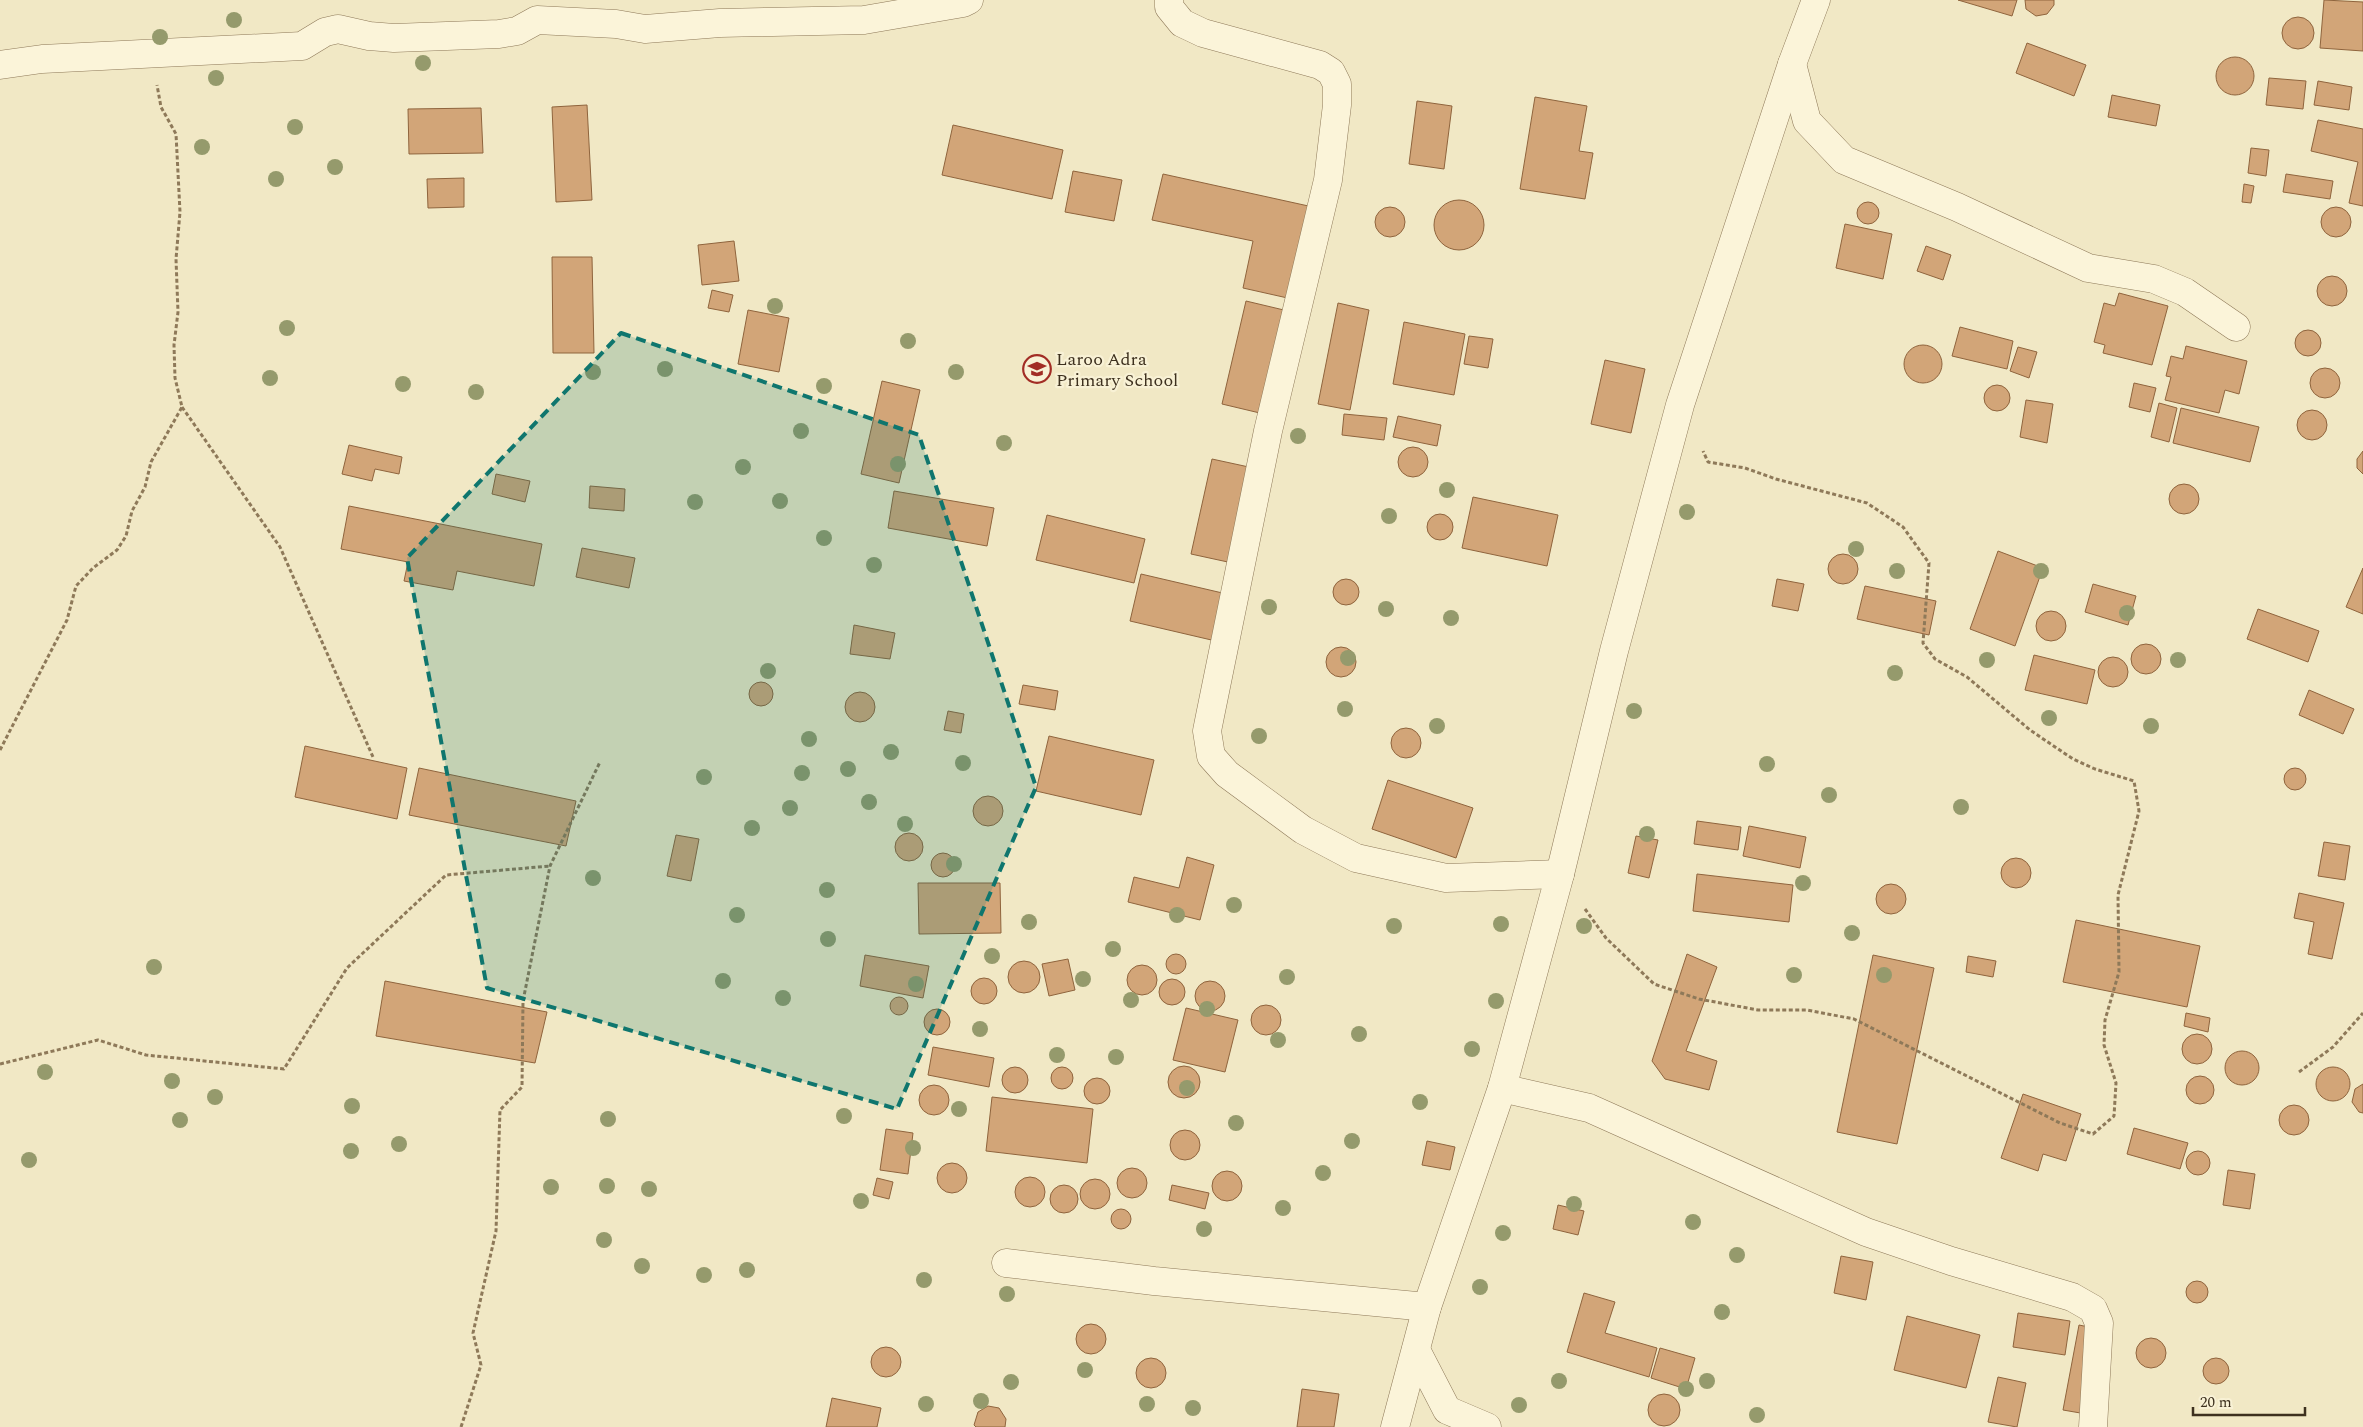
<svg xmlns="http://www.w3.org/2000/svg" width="2363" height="1427" font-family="Spectral,serif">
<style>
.building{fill:#d2a578;stroke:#8f643d}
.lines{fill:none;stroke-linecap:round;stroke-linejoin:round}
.minor-casing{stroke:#8e7959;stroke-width:29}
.tertiary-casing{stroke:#8e7959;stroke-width:29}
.path{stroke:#8e7959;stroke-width:3;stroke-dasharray:4 2.5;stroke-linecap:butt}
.minor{stroke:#fbf4d9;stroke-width:28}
.tertiary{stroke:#fbf4d9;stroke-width:28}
.tree{fill:#959a6c}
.marked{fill:#0f766e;fill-opacity:0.2;stroke:#0f766e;stroke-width:4;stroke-dasharray:10 6;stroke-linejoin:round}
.labels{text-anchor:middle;stroke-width:4.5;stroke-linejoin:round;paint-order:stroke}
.poi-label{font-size:18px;fill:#3d301e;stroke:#f8f1d5;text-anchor:start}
</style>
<rect width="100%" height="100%" fill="#f1e8c5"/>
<g class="building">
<polygon points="1958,0 2017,0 2012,16"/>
<polygon points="2025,0 2054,0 2054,5 2047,14 2036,16 2026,9"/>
<polygon points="2324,0 2363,2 2363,51 2320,48"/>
<circle cx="2298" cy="33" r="16"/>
<polygon points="2027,43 2086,65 2074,96 2016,73"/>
<circle cx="2235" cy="76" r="19"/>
<polygon points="2269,78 2306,81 2303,109 2266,105"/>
<polygon points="2318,81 2352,87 2349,110 2314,105"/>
<polygon points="2112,95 2160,105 2156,126 2108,117"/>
<polygon points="1535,97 1587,106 1579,151 1593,153 1585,199 1520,189"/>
<polygon points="1417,101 1452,106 1444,169 1409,164"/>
<polygon points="587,105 592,200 556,202 552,107"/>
<polygon points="481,108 483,153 409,154 408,109"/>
<polygon points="2318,120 2363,129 2363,206 2349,203 2358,162 2311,151"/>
<polygon points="953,125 1063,150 1052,199 942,175"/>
<polygon points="2251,148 2269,150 2266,176 2248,173"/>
<polygon points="1073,171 1122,180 1114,221 1065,212"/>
<polygon points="1163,174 1313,207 1292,299 1243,288 1253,241 1152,220"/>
<polygon points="2286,174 2333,181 2330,199 2283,192"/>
<polygon points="464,178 464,207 428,208 427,179"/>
<polygon points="2244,184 2254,186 2251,203 2242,202"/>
<circle cx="1459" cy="225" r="25"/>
<circle cx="1868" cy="213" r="11"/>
<circle cx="2336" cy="222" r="15"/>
<circle cx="1390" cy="222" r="15"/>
<polygon points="1845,224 1892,234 1883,279 1836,268"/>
<polygon points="734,241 739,281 702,285 698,245"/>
<polygon points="1926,246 1951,255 1943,280 1917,271"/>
<polygon points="552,257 592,257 594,353 553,353"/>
<circle cx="2332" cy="291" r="15"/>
<polygon points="712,290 733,295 729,312 708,308"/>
<polygon points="2119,293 2168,306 2152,365 2103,353 2105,345 2094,342 2104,303 2115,306"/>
<polygon points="1246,301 1288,311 1264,414 1222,404"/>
<polygon points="1338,303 1369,310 1350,410 1318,404"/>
<polygon points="748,310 789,318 779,372 738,364"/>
<polygon points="1404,322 1465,334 1454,395 1393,384"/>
<polygon points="1960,327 2013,341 2007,369 1952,356"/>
<circle cx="2308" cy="343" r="13"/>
<polygon points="1469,336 1493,339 1488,368 1464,364"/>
<circle cx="1923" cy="364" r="19"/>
<polygon points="2186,346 2247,361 2239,394 2225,390 2219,413 2165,400 2171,377 2166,376 2171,356 2183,359"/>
<polygon points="2018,347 2037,352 2029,378 2010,371"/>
<polygon points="1605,360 1645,369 1631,433 1591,424"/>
<circle cx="2325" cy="383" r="15"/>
<polygon points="882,381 920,390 899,483 861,474"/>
<polygon points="2134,383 2156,388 2150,412 2129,407"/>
<circle cx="1997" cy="398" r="13"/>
<polygon points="2026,400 2053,404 2047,443 2020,437"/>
<polygon points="2159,403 2177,408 2169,442 2151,437"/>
<polygon points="2181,408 2259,427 2250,462 2173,443"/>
<circle cx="2312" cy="425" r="15"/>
<polygon points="1344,414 1387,418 1384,440 1342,435"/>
<polygon points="1398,416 1441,425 1437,446 1393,437"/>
<polygon points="349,445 402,457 399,474 375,469 372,481 342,474"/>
<circle cx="1413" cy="462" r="15"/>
<polygon points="2363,451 2363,474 2357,468 2357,459"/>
<polygon points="1212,459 1258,469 1237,564 1191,554"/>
<polygon points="496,474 530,481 525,502 492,494"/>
<circle cx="2184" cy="499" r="15"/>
<polygon points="590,486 625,489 624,511 589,508"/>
<polygon points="894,491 994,508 987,546 888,528"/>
<polygon points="1473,497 1558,515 1547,566 1462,548"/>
<polygon points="349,506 542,544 534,586 457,571 453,590 404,581 408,562 341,549"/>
<circle cx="1440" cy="527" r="13"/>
<polygon points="1047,515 1145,539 1134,583 1036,560"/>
<polygon points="582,548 635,558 629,588 576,577"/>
<polygon points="1998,551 2043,568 2015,646 1970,629"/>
<circle cx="1843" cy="569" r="15"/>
<polygon points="2363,568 2363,614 2346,607"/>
<polygon points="1141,574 1231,595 1220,642 1130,621"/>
<polygon points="1777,579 1804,584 1798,611 1772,606"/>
<circle cx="1346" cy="592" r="13"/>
<polygon points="2093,584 2136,596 2128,625 2085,612"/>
<polygon points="1865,586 1936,601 1929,635 1857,619"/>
<polygon points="2258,609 2319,631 2308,662 2247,639"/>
<circle cx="2051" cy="626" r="15"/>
<polygon points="854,625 895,633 890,659 850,654"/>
<circle cx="2146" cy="659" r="15"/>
<circle cx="1341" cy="662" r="15"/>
<polygon points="2034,655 2095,670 2087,704 2025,690"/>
<circle cx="2113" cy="672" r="15"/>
<circle cx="761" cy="694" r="12"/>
<polygon points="1023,685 1058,691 1055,710 1019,704"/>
<polygon points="2309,690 2354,709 2343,734 2299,715"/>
<circle cx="860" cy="707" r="15"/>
<polygon points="948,711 964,714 961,733 944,730"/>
<circle cx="1406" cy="743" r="15"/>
<polygon points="1049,736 1154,760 1141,815 1036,791"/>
<polygon points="305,746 407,768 397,819 295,797"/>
<circle cx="2295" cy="779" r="11"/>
<polygon points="419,768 576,801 566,846 409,815"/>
<polygon points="1388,780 1473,808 1456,858 1372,829"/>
<circle cx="988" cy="811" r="15"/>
<polygon points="1697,821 1741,827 1738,850 1694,844"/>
<polygon points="1749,826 1806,837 1800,868 1743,856"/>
<circle cx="909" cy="847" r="14"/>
<polygon points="676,835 699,839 691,881 667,876"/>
<polygon points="1636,836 1658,840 1649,878 1628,873"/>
<polygon points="2324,842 2350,846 2345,880 2318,876"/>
<circle cx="943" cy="865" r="12"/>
<polygon points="1187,857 1214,865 1200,920 1128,902 1134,877 1179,888"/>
<circle cx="2016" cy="873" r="15"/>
<polygon points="1697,874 1793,885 1789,922 1693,911"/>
<polygon points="918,883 1000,883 1001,933 919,934"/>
<circle cx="1891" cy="899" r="15"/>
<polygon points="2299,893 2344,903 2332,959 2308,954 2314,922 2294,918"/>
<polygon points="2076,920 2200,946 2187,1007 2063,982"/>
<polygon points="1687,954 1717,967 1686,1051 1717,1061 1709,1090 1665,1079 1652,1061"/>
<circle cx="1176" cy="964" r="10"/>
<polygon points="865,955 929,966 923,998 860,986"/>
<polygon points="1873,955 1934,968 1897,1144 1837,1132"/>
<polygon points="1968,956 1996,961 1993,977 1966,972"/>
<polygon points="1068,959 1075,990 1049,996 1042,964"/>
<circle cx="1024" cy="977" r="16"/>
<circle cx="1142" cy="980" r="15"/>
<circle cx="984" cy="991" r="13"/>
<circle cx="1172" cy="992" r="13"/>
<circle cx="1210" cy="996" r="15"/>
<polygon points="385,981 547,1012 535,1063 376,1036"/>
<circle cx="899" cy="1006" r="9"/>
<circle cx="1266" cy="1020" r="15"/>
<polygon points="1186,1008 1238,1020 1225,1072 1173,1060"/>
<circle cx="937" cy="1022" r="13"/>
<polygon points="2186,1013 2210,1018 2208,1032 2184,1026"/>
<circle cx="2197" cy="1049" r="15"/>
<polygon points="933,1047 994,1058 989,1087 928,1075"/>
<circle cx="2242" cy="1068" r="17"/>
<circle cx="1184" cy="1082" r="16"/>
<circle cx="2333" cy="1084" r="17"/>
<circle cx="1062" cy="1078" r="11"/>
<circle cx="1015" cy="1080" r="13"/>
<circle cx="2200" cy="1090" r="14"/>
<circle cx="1097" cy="1091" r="13"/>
<polygon points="2363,1084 2363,1113 2359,1112 2352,1102 2355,1089"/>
<circle cx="934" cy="1100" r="15"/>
<polygon points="2023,1094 2081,1114 2066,1161 2043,1154 2038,1171 2001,1158"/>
<polygon points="992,1097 1093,1109 1087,1163 986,1151"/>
<circle cx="2294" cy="1120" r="15"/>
<polygon points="2134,1128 2188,1143 2180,1169 2127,1154"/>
<polygon points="886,1129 913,1133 908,1174 880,1170"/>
<circle cx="1185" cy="1145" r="15"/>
<polygon points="1427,1141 1455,1147 1450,1170 1422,1165"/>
<circle cx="2198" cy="1163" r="12"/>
<circle cx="952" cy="1178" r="15"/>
<circle cx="1132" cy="1183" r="15"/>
<polygon points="2228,1170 2255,1174 2250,1209 2223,1205"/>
<circle cx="1227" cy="1186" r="15"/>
<circle cx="1030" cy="1192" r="15"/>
<polygon points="877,1178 893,1182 889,1199 873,1195"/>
<circle cx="1095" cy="1194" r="15"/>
<polygon points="1172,1185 1209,1193 1205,1209 1169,1200"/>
<circle cx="1064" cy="1199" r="14"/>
<polygon points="1558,1205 1584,1211 1578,1235 1553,1229"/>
<circle cx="1121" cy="1219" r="10"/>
<polygon points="1841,1256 1873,1262 1866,1300 1834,1293"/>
<circle cx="2197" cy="1292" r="11"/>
<polygon points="1584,1293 1615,1302 1605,1333 1657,1348 1649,1377 1567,1352"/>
<polygon points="2018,1313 2070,1321 2065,1355 2013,1347"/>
<polygon points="1907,1316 1980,1335 1966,1388 1894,1370"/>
<circle cx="1091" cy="1339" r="15"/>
<polygon points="2079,1325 2108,1331 2092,1415 2063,1410"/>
<circle cx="2151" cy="1353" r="15"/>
<circle cx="886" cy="1362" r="15"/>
<polygon points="1660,1348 1695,1358 1686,1389 1651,1378"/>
<circle cx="2216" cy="1371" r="13"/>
<circle cx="1151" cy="1373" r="15"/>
<polygon points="1998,1377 2026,1383 2017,1427 1988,1422"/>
<polygon points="1302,1389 1339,1394 1334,1427 1297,1427"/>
<circle cx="1664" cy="1410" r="16"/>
<polygon points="832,1398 881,1408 877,1427 826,1427"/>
<polygon points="988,1406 999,1408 1006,1419 1005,1427 976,1427 974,1425 978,1412"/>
</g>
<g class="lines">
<defs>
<g id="minor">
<polyline points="1169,0 1169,7 1182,23 1203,33 1320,65 1331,72 1337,84 1337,105 1328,180 1268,431 1210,716 1207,731 1211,756 1227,774 1303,830 1356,858 1446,878 1560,874"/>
<polyline points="1792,64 1807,121 1844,160 1957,207 2088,268 2154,279 2185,292 2236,327"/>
<polyline points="0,65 42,59 302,46 325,32 338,29 369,36 394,38 499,34 517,31 537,20 616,24 645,29 720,23 864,20 963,3 969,0"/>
<polyline points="1502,1088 1589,1108 1866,1232 1951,1261 2072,1297 2093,1309 2099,1323 2093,1427"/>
<polyline points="1006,1263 1154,1281 1427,1307"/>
<polyline points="1416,1350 1447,1410 1487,1427"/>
</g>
<polyline id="tertiary" points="1395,1427 1427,1307 1502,1088 1560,874 1614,651 1680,405 1792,64 1816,0"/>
</defs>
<use href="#minor" class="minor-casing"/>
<use href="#tertiary" class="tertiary-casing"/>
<g class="path">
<polyline points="182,407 280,547 373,757"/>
<polyline points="0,750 67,620 76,586 93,568 117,550 126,536 132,511 145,487 151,462 182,407 175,378 174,345 178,312 176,259 180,212 176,134 161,107 157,85"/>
<polyline points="1585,909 1606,938 1654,984 1699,999 1758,1010 1807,1010 1854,1019 2060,1123 2093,1134 2114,1116 2116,1083 2104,1045 2105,1020 2119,972 2118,895 2139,811 2134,781 2095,769 2073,759 2030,730 1967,677 1935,659 1923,643 1929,563 1903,527 1867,503 1776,479 1745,468 1708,462 1703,451"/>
<polyline points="0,1064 98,1040 146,1055 284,1069 347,968 446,875 550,866"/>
<polyline points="2299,1072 2333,1047 2363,1013"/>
<polyline points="461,1427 481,1365 473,1333 496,1231 500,1110 522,1087 523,1001 550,866 600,762"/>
</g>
<use href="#minor" class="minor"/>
<use href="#tertiary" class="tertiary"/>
</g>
<g class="tree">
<circle cx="234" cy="20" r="8"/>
<circle cx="160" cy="37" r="8"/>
<circle cx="423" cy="63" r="8"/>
<circle cx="216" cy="78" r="8"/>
<circle cx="295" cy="127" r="8"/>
<circle cx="202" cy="147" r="8"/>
<circle cx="335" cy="167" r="8"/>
<circle cx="276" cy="179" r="8"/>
<circle cx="775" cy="306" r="8"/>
<circle cx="287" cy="328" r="8"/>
<circle cx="908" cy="341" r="8"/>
<circle cx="665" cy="369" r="8"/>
<circle cx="593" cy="372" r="8"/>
<circle cx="956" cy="372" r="8"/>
<circle cx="270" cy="378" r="8"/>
<circle cx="403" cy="384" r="8"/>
<circle cx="824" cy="386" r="8"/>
<circle cx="476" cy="392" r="8"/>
<circle cx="801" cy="431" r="8"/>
<circle cx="1298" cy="436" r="8"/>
<circle cx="1004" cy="443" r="8"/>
<circle cx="898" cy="464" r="8"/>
<circle cx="743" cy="467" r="8"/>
<circle cx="1447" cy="490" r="8"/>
<circle cx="780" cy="501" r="8"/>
<circle cx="695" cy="502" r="8"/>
<circle cx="1687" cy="512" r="8"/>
<circle cx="1389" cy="516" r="8"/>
<circle cx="824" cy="538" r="8"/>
<circle cx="1856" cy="549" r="8"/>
<circle cx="874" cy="565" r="8"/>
<circle cx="1897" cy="571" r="8"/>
<circle cx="2041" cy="571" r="8"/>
<circle cx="1269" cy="607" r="8"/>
<circle cx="1386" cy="609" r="8"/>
<circle cx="2127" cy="613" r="8"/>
<circle cx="1451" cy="618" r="8"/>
<circle cx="1348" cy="658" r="8"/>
<circle cx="1987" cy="660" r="8"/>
<circle cx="2178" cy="660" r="8"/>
<circle cx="768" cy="671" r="8"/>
<circle cx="1895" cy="673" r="8"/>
<circle cx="1345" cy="709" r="8"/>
<circle cx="1634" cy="711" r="8"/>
<circle cx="2049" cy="718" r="8"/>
<circle cx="1437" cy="726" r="8"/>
<circle cx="2151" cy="726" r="8"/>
<circle cx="1259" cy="736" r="8"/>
<circle cx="809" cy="739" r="8"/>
<circle cx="891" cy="752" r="8"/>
<circle cx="963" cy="763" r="8"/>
<circle cx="1767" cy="764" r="8"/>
<circle cx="848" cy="769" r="8"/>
<circle cx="802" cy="773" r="8"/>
<circle cx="704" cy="777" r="8"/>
<circle cx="1829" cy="795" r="8"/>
<circle cx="869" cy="802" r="8"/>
<circle cx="1961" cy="807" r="8"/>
<circle cx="790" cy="808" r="8"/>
<circle cx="905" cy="824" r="8"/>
<circle cx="752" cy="828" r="8"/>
<circle cx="1647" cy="834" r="8"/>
<circle cx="954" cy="864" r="8"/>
<circle cx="593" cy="878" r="8"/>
<circle cx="1803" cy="883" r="8"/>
<circle cx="827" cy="890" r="8"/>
<circle cx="1234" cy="905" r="8"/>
<circle cx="737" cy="915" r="8"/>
<circle cx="1177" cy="915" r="8"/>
<circle cx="1029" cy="922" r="8"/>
<circle cx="1501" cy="924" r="8"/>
<circle cx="1394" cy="926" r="8"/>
<circle cx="1584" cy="926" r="8"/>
<circle cx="1852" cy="933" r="8"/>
<circle cx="828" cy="939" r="8"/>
<circle cx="1113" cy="949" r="8"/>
<circle cx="992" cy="956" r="8"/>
<circle cx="154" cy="967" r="8"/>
<circle cx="1794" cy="975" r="8"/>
<circle cx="1884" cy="975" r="8"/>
<circle cx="1287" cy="977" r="8"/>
<circle cx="1083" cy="979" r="8"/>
<circle cx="723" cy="981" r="8"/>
<circle cx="916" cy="984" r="8"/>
<circle cx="783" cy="998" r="8"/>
<circle cx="1131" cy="1000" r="8"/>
<circle cx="1496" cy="1001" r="8"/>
<circle cx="1207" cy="1009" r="8"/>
<circle cx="980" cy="1029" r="8"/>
<circle cx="1359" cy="1034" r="8"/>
<circle cx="1278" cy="1040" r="8"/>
<circle cx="1472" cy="1049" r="8"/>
<circle cx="1057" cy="1055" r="8"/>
<circle cx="1116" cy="1057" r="8"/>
<circle cx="45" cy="1072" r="8"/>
<circle cx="172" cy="1081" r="8"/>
<circle cx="1187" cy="1088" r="8"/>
<circle cx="215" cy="1097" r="8"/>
<circle cx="1420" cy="1102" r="8"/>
<circle cx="352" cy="1106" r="8"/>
<circle cx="959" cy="1109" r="8"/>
<circle cx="844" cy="1116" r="8"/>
<circle cx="608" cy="1119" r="8"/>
<circle cx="180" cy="1120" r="8"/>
<circle cx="1236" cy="1123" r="8"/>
<circle cx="1352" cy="1141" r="8"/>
<circle cx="399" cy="1144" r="8"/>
<circle cx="913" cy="1148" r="8"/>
<circle cx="351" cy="1151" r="8"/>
<circle cx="29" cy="1160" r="8"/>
<circle cx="1323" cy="1173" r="8"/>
<circle cx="607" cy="1186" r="8"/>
<circle cx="551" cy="1187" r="8"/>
<circle cx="649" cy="1189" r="8"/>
<circle cx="861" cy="1201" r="8"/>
<circle cx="1574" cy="1204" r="8"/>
<circle cx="1283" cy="1208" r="8"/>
<circle cx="1693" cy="1222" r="8"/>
<circle cx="1204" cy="1229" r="8"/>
<circle cx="1503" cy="1233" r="8"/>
<circle cx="604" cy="1240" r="8"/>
<circle cx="1737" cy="1255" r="8"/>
<circle cx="642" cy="1266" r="8"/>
<circle cx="747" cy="1270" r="8"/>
<circle cx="704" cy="1275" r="8"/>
<circle cx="924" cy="1280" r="8"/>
<circle cx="1480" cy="1287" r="8"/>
<circle cx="1007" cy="1294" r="8"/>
<circle cx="1722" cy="1312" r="8"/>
<circle cx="1085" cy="1370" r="8"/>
<circle cx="1559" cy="1381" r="8"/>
<circle cx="1707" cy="1381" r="8"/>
<circle cx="1011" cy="1382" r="8"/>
<circle cx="1686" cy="1389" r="8"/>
<circle cx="981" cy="1401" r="8"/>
<circle cx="926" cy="1404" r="8"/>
<circle cx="1147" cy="1404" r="8"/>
<circle cx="1519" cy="1405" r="8"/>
<circle cx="1193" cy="1408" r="8"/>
<circle cx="1757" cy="1415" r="8"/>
</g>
<path class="marked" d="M621,333l298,102 117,352 -139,322 -410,-121 -80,-430z"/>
<defs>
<symbol id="school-ring" viewBox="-11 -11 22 22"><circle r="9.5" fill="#f8f1d5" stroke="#a22d25" stroke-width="1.5"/><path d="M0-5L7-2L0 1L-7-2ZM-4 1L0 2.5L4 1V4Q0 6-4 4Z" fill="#a22d25"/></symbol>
</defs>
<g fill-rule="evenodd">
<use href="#school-ring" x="1021" y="353" width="32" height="32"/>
</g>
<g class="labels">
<g class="poi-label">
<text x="1056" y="365">Laroo Adra<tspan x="1056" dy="21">Primary School</tspan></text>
</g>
</g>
<path d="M2193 1407v8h112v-8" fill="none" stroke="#3d301e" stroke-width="2.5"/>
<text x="2200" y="1407" font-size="15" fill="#3d301e" stroke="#f8f1d5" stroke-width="4" paint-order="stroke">20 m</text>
</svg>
